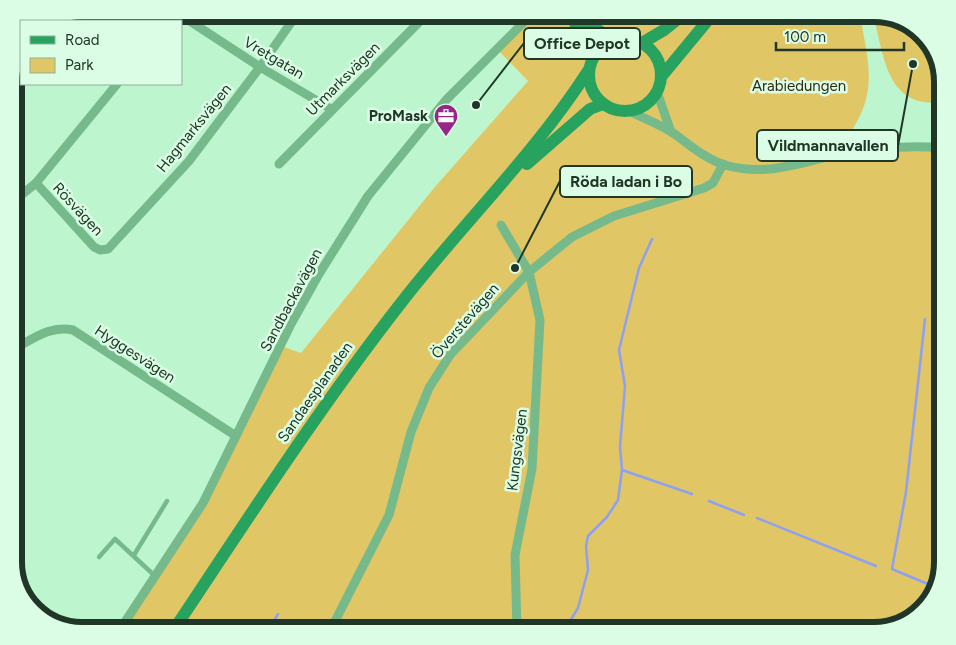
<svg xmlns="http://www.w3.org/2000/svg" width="956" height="645" font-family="Figtree,sans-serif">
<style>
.green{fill:#e1c666}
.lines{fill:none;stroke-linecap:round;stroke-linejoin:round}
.stream{stroke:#8ea0f4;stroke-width:2.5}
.lane{stroke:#76ba8c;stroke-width:4.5}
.street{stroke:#76ba8c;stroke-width:9}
.secondary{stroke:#28a35f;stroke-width:12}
.labels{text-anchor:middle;stroke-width:5;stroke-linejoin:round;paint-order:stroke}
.street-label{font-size:15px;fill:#203728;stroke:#dcfde5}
.park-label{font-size:15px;fill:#2f2913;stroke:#dcfde5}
.poi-label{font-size:15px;font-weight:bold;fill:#203728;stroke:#dcfde5;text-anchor:end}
.rim{fill:none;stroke:#203728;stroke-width:6}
.leader{fill:none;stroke:#203728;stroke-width:2}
.callout-dot{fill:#203728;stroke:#dcfde5;stroke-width:2}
.callout{fill:#dcfde5;stroke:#203728;stroke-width:2}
.callout-label{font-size:16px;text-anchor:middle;font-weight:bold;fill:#203728}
</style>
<rect width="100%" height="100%" fill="#bdf6ce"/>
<g class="green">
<path d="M532,14h328c7,45 19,75 -8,116 -7,11 -22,14 -27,27l117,-9v415l-11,38 -27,23 -30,7h-755l65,-99 97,-186 20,7 133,-165 94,-107 -31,-32z"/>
<path d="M873,14l39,11 23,27 7,30v20c-56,7 -58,-47 -69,-88z"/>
</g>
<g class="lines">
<g class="stream">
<polyline points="925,319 906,492 892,569 935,587"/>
<polyline points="622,470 692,494"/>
<polyline points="709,501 744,515"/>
<polyline points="757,518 876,566"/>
<polyline points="268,631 278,614"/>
<polyline points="571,631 570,621 578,608 588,570 586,546 588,536 607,517 618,500 622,470 620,447 625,386 619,350 639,268 652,239"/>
</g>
<g class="lane">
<polyline points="134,555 167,501"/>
<polyline points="99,557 115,539 155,576"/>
</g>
<g class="street">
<polyline points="179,14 260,67 331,109"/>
<polyline points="169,21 175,14"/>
<polyline points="657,92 671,132"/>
<path d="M629,111c14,7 30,13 44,22 16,11 32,26 52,32 45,13 78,-5 122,-12 31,-5 64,-8 95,-5"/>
<polyline points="279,164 427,14"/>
<polyline points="36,183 94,247 100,250 108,249 189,161 260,67 297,14"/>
<polyline points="14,201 36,183 117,84"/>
<polyline points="501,225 529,272 540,320 532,469 515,555 517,631"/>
<path d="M14,349c19,-10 36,-24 59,-19l163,106"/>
<polyline points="119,631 203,503 291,324 319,274 368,196 446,100 532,14"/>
<polyline points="330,631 389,515 411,432 429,388 450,355 529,272 572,237 614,216 704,188 713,183 723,164"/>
</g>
<g class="secondary">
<polyline points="569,14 584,37 592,59"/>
<polyline points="571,14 614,40"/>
<circle cx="625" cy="75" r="36"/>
<polyline points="642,43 664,30 684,14"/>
<polyline points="661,77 713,14"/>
<polyline points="527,164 590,109 603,104"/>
<path d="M173,631c74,-111 146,-223 228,-328 61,-79 133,-148 187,-232"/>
</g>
</g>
<defs>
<symbol id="office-pin" viewBox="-11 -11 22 30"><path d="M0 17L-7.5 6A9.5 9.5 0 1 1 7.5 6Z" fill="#962788" stroke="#dcfde5"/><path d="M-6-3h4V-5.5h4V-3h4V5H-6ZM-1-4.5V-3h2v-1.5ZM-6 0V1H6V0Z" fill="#fff"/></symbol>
</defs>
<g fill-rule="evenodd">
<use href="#office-pin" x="432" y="102" width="28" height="38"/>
</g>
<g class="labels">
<g class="street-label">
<text transform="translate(274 58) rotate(31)" y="5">Vretgatan</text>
<text transform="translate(343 79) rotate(-45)" y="5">Utmarksvägen</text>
<text transform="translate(194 128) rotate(-51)" y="5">Hagmarksvägen</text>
<text transform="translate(78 209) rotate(47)" y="5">Rösvägen</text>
<text transform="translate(291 300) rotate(-62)" y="5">Sandbackavägen</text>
<text transform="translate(465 321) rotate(-49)" y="5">Överstevägen</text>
<text transform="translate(135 354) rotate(33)" y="5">Hyggesvägen</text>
<text transform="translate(315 392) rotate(-55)" y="5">Sandaesplanaden</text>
<text transform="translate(517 450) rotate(-83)" y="5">Kungsvägen</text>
</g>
<g class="park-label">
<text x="799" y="91">Arabiedungen</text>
</g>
<g class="poi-label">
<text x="428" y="121">ProMask</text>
</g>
</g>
<path d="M0 0H956V645H0ZM82 22H874A60 60 0 0 1 934 82V562A60 60 0 0 1 874 622H82A60 60 0 0 1 22 562V82A60 60 0 0 1 82 22Z" fill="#dcfde5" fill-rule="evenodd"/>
<path class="rim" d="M82 22H874A60 60 0 0 1 934 82V562A60 60 0 0 1 874 622H82A60 60 0 0 1 22 562V82A60 60 0 0 1 82 22Z"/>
<path class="leader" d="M476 105L524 43M913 64L898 146M515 268L560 181"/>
<g class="callout-dot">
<circle cx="476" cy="105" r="5"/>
<circle cx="913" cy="64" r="5"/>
<circle cx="515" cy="268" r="5"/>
</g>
<g class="callout">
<rect x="524" y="28" width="116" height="31" rx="5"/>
<rect x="757" y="130" width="141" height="31" rx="5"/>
<rect x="560" y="166" width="132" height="31" rx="5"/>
</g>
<g class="callout-label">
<text x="582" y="49">Office Depot</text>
<text x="828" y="151">Vildmannavallen</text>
<text x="626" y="187">Röda ladan i Bo</text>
</g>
<rect x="20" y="20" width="162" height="65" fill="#dcfde5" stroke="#91ae99"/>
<rect x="30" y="36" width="25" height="8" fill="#28a35f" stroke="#91ae99"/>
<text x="65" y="45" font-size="15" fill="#203728">Road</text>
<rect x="30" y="58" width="25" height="15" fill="#e1c666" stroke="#91ae99"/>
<text x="65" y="70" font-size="15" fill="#203728">Park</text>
<path d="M776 42v8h128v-8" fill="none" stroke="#203728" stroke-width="2.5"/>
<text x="784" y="42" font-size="15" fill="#203728" stroke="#dcfde5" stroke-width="4" paint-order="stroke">100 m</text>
</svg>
